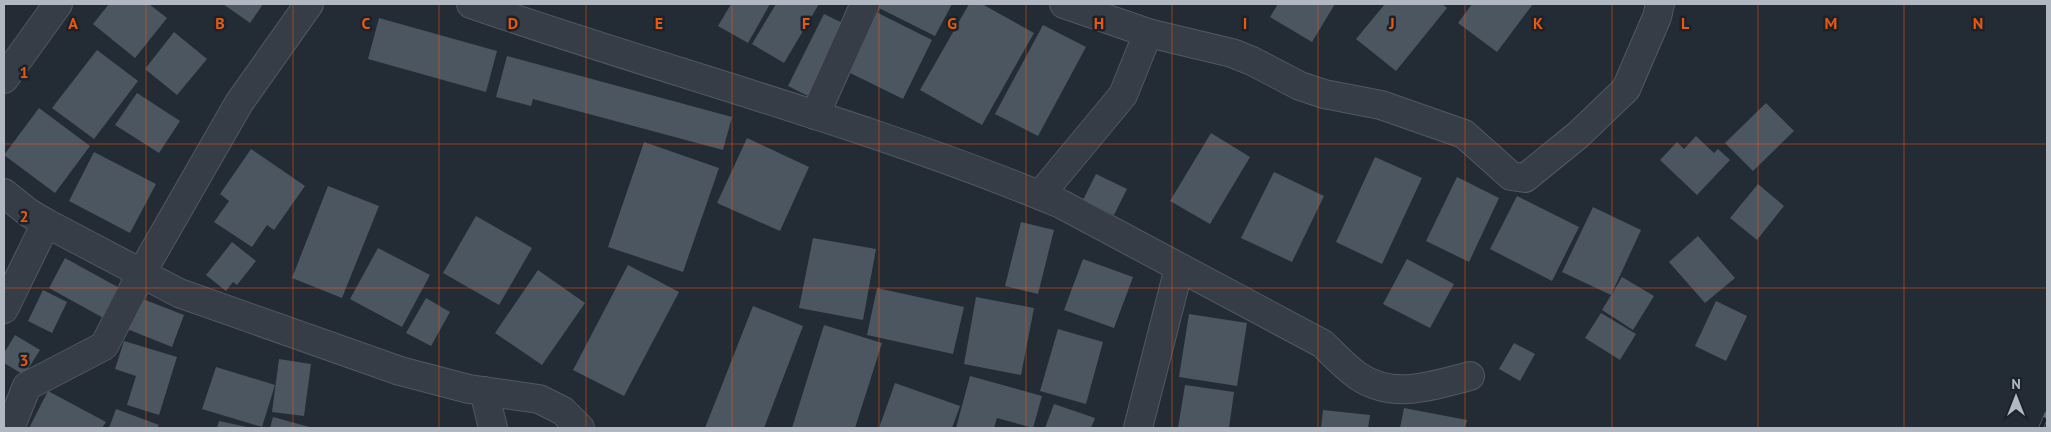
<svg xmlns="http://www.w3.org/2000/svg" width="2051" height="432" font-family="'PT Sans',sans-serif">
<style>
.building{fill:#4c5661}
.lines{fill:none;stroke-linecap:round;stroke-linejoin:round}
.minor-casing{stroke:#515861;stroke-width:30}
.minor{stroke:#363d46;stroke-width:28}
.rail-casing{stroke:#59626d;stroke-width:5.5}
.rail{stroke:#1c222b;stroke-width:4;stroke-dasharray:11;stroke-linecap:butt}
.grid{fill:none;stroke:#e8590c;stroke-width:1;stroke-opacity:0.55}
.grid-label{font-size:16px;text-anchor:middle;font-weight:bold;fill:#e8590c;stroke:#1c222b;stroke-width:5;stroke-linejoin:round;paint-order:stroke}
</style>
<rect width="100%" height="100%" fill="#232b35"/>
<g class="building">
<polygon points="109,4 149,4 167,18 135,58 93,24"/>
<polygon points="223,4 263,4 250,23"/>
<polygon points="731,4 770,4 748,43 718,26"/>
<polygon points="776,4 819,4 784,63 752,44"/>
<polygon points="871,4 952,4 935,36"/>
<polygon points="969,4 982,4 1034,33 982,125 920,90"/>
<polygon points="1278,4 1335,4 1312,42 1270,17"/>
<polygon points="1385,4 1442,4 1447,8 1396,71 1356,39"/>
<polygon points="1472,4 1533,4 1497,52 1458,23"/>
<polygon points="874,11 932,40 903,99 844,70"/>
<polygon points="824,14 851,27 816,100 788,86"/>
<polygon points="379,18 497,51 486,92 368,59"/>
<polygon points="1043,25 1086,47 1038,136 995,114"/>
<polygon points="174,32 207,59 177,95 145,69"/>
<polygon points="97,50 138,81 94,139 52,108"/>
<polygon points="507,56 732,117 723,150 533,99 531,106 496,97"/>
<polygon points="137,93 180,121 159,153 115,125"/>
<polygon points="1766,103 1794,131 1753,171 1725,143"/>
<polygon points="39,108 90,146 55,193 4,155"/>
<polygon points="1211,133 1250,157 1210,224 1170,201"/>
<polygon points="1696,136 1714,153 1718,149 1730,160 1697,195 1660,160 1677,142 1684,149"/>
<polygon points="747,138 809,167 780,231 717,203"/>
<polygon points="644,142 719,168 683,272 608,247"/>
<polygon points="251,149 305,186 274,230 267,225 252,247 214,222 229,201 220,194"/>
<polygon points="94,152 156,184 130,233 69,201"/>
<polygon points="1375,157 1422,178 1382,264 1336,242"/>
<polygon points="1274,172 1324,196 1292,262 1241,238"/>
<polygon points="1096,174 1127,189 1114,215 1083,200"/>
<polygon points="1457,177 1499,198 1469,262 1426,241"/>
<polygon points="1758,184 1784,206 1757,240 1730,218"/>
<polygon points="328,186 379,206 342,298 292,278"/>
<polygon points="1517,196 1579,227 1552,281 1490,249"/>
<polygon points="1593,207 1641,230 1611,295 1562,272"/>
<polygon points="476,216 532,248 499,305 443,273"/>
<polygon points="1021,222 1054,230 1038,294 1005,286"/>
<polygon points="1698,236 1735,278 1705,303 1669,262"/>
<polygon points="813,238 876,249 863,320 799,308"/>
<polygon points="232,242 256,261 237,285 233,282 226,291 206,275"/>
<polygon points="378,248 430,275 402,327 350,299"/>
<polygon points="65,258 123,290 107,320 49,288"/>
<polygon points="1083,259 1133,277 1114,328 1064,310"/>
<polygon points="1407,259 1454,284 1430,328 1383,304"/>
<polygon points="628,265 679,292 624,396 573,370"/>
<polygon points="538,270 585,303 542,365 495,333"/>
<polygon points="1622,277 1654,296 1633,330 1602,310"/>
<polygon points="877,288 964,307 953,354 867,335"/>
<polygon points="43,290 67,302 52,333 28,321"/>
<polygon points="135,296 184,315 172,347 122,327"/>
<polygon points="976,297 1034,308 1021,375 964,364"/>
<polygon points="426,298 450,312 431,346 406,333"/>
<polygon points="1716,301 1747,316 1726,361 1695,346"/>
<polygon points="753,306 803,326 764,428 705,428"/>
<polygon points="1601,313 1636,334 1620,360 1585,338"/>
<polygon points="1189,314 1247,323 1237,386 1179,377"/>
<polygon points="824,325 882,343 855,428 792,428"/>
<polygon points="1058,329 1103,342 1086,404 1040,391"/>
<polygon points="15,335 40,350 24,375 4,363 4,353"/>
<polygon points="124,341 177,357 159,415 127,405 136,376 115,369"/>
<polygon points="1514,343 1535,354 1520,381 1499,369"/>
<polygon points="279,359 311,364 304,416 272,412"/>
<polygon points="216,367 275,385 262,427 202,409"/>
<polygon points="970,376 1042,396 1033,428 997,418 994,428 956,428"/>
<polygon points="895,383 960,406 952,428 879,428"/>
<polygon points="1185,385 1234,392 1229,428 1178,428"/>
<polygon points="48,391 106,422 102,428 29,428"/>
<polygon points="1054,404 1095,418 1091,428 1045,428"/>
<polygon points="1404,408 1467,420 1465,428 1400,428"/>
<polygon points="116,409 159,425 157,428 109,428"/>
<polygon points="1323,410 1370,415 1368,428 1321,428"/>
<polygon points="273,417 313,428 270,428"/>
<polygon points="219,421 247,427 247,428 217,428"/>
</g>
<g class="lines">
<defs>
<g id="minor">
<path d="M471,4c196,68 398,120 590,200l262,140c11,11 22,23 35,32 35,24 74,10 112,0"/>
<polyline points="1064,4 1148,33 1232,53 1252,61 1300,86 1324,94 1381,105 1464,134 1511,176 1525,178 1578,135 1626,89 1657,17 1660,4"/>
<polyline points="4,79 58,4"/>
<polyline points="815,115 865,4"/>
<polyline points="4,193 29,213 46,223 179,293 400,371 469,389 539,399 563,411 580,428"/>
<polyline points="1040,195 1123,95 1148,33"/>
<polyline points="4,309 46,223"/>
<polyline points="484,391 493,428"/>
<polyline points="10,428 27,386 104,346 142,272 239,103 309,4"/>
<polyline points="1138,428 1179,268"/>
</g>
</defs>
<use href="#minor" class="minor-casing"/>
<use href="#minor" class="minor"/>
<defs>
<polyline id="rail" points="2041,428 2047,414"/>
</defs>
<use href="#rail" class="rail-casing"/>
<use href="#rail" class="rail"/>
</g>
<path class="grid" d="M146,4v424M293,4v424M439,4v424M586,4v424M732,4v424M879,4v424M1026,4v424M1172,4v424M1318,4v424M1465,4v424M1612,4v424M1758,4v424M1904,4v424M4,144h2043M4,288h2043"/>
<g class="grid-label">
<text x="73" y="29">A</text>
<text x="220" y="29">B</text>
<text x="366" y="29">C</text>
<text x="513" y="29">D</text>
<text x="659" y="29">E</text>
<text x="806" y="29">F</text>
<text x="952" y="29">G</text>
<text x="1099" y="29">H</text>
<text x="1245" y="29">I</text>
<text x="1392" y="29">J</text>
<text x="1538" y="29">K</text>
<text x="1685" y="29">L</text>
<text x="1831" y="29">M</text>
<text x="1978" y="29">N</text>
<text x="24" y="78">1</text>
<text x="24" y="222">2</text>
<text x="24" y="366">3</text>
</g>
<rect width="2051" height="432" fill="none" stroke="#b1b8c2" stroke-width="10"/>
<g transform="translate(2016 397)" stroke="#1c222b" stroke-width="4" paint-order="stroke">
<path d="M0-4L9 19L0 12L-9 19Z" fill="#b1b8c2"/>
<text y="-8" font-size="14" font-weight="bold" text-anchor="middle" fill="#b1b8c2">N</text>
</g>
</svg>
